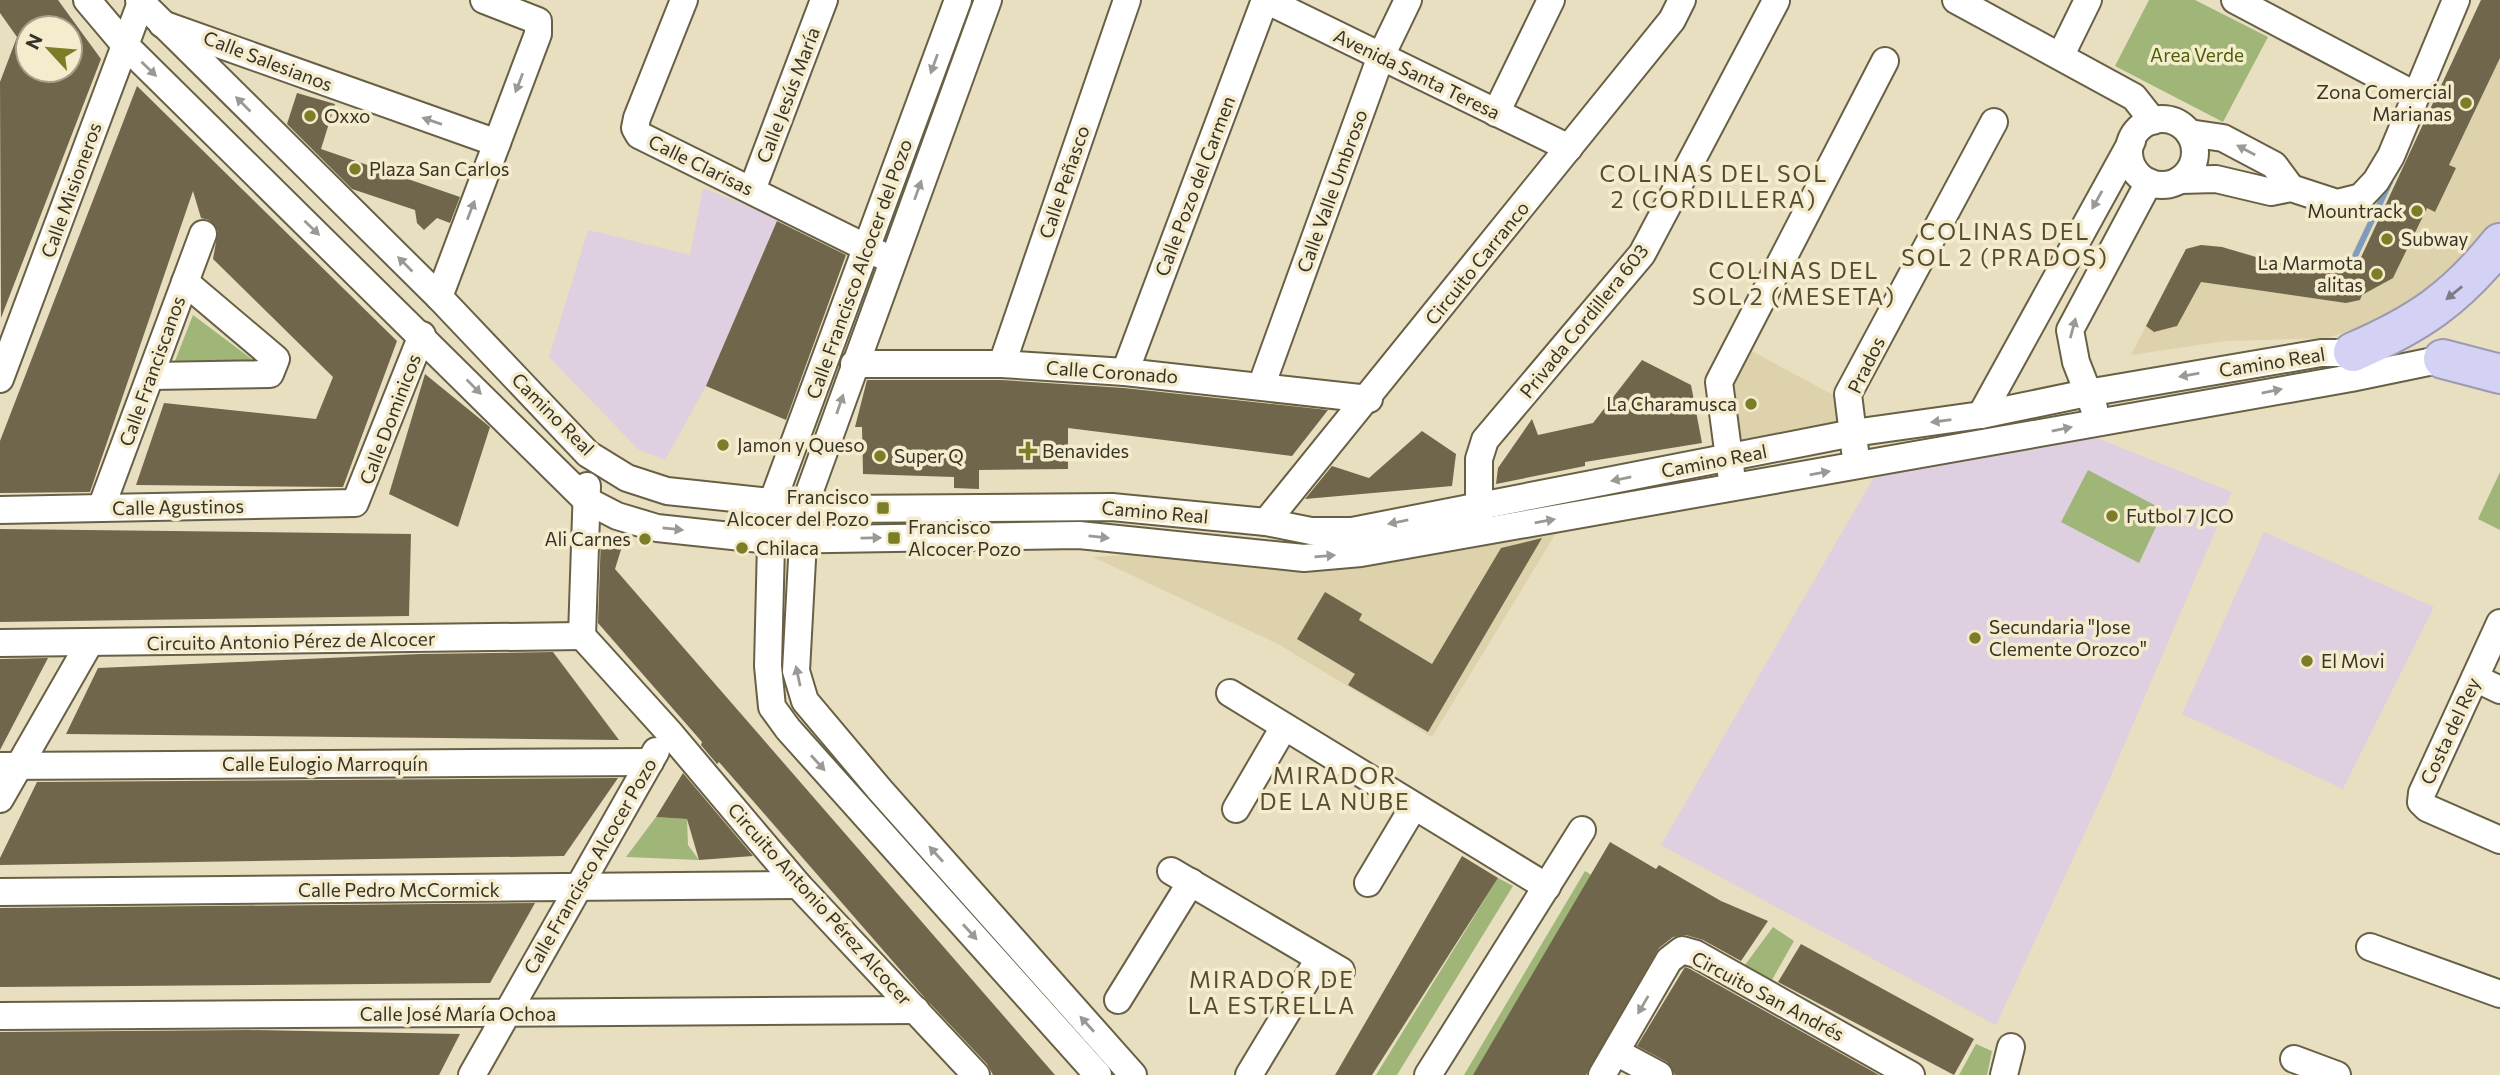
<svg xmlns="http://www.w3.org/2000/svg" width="2500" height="1075" font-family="Commissioner,sans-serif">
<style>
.built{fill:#ded2ad}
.education{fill:#decfe1}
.green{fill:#9fb678}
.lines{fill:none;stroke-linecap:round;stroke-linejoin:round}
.stream{stroke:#809bbc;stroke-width:6}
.building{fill:#6f664b;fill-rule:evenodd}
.minor-casing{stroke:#686045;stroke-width:30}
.highway-casing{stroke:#9c9aad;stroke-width:42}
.minor{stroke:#fff;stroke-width:26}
.highway{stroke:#d3d2f5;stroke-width:38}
.oneway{fill:#9a9993}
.oneway2{fill:#7d7b84}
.poi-dot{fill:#7b7e27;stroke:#f5ebcd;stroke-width:2.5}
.labels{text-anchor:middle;stroke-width:7;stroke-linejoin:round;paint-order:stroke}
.park-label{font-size:19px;fill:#496005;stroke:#f5ebcd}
.street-label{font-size:19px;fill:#363327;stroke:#f5ebcd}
.poi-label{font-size:19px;fill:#363327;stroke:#f5ebcd;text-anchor:start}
.quarter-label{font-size:23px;letter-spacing:2px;fill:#554d33;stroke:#f5ebcd}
</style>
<rect width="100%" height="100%" fill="#e8dec0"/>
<g class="built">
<polygon points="2481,0 2500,0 2500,229 2411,310 2327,338 2225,341 2131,355 2186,249 2201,245 2222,247 2273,262 2325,269 2357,266"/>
<polygon points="1748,349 1837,397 1838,427 1739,446 1729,384"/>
<polygon points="1558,530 1432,737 1278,644 1093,557"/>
</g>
<g class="education">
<polygon points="703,188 778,218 706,386 665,460 638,449 549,357 588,230 690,255"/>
<polygon points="2092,436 2232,492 2107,785 1996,1025 1661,845 1874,477"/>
<polygon points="2264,532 2434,607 2343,789 2182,714"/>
</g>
<g class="green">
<polygon points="2149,0 2195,0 2268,37 2223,122 2115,66"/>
<polygon points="193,315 257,363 175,361"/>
<polygon points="2088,470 2164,510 2139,563 2061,522"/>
<polygon points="2500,472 2500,530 2478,519"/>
<polygon points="656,817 687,819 688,845 699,860 626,857"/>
<polygon points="1585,871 1596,878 1478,1075 1464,1075"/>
<polygon points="1498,878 1513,886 1397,1075 1376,1075"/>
<polygon points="1773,927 1794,941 1772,980 1745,965"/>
<polygon points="1976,1044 1992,1051 1987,1075 1959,1075"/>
</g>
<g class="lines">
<polyline class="stream" points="2347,273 2390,182"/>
</g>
<g class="building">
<path d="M0,0h58l43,59 -100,259 -1,-236 17,-45 -17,-24zM28,28h42v42h-42z"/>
<polygon points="2481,0 2500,0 2500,58 2449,165 2456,168 2435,212 2427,208 2393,278 2362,295 2360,300 2346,303 2201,282 2177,326 2154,332 2146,326 2186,249 2201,245 2222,247 2273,262 2325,269 2357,266"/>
<polygon points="137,86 397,341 343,487 136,485 164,403 316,419 333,377 213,259 218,231 209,220 201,218 193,191 90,492 0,493 0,441"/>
<polygon points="297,93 335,104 321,149 460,197 450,223 437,218 424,230 417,223 415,210 352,189 287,124"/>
<polygon points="777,221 846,255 786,420 706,386"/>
<polygon points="1642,360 1691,385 1702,443 1585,462 1585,466 1496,484 1498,468 1532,419 1538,435 1593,423"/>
<polygon points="425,374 490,427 458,527 389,494"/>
<polygon points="867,380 1001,380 1124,388 1328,410 1292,456 1068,428 1068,469 979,470 979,489 954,488 954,477 863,474 862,427 855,427"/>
<polygon points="1422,431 1456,454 1452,486 1305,499 1332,466 1369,478"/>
<polygon points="0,529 411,534 409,616 0,622"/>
<polygon points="601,536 624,540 615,569 1055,1075 993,1075 987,1064 924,997 719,762 717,764 701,745 702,742 598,623"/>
<polygon points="1542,538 1428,732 1348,685 1355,674 1297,639 1325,592 1362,614 1359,620 1432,664 1501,548"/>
<polygon points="553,652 619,740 66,734 98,668 420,654"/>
<polygon points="48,658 0,750 0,659"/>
<polygon points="683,773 753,856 699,860 687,819 656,817"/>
<polygon points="618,778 564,856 0,865 0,858 37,782"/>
<polygon points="1610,842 1656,869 1659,865 1721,901 1768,921 1741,961 1703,940 1686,935 1673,937 1659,948 1586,1075 1473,1075"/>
<polygon points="1462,856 1498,878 1372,1075 1335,1075"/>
<polygon points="535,903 490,983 0,987 0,908"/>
<polygon points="1801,944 1974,1039 1954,1075 1778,982"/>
<polygon points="1685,967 1690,969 1879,1075 1675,1075 1667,1062 1637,1046"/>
<polygon points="249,1030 460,1034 439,1075 0,1075 0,1032"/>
</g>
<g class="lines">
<defs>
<g id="minor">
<polyline points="87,0 125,45 586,500 617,516 657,528 769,540 1079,535 1304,558 1361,553 2351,378 2443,359"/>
<polyline points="139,0 439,297 588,454 627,478 667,491 837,509 1112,507 1266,522 1311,531 1352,531 1853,433 1981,415 2087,393 2321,353 2368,353"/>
<polyline points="684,0 637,118 635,128 639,135 881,255"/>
<polyline points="958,0 772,503 768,666 772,707 788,729 1098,1075"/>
<polyline points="988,0 805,504 796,671 805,701 880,790 1133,1075"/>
<polyline points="1266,0 1569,148"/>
<polyline points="1956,0 2134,97 2153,121"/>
<polyline points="2235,0 2415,95"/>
<polyline points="162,24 497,143"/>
<polyline points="2061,55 2088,0"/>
<polyline points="1496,113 1551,0"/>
<circle cx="2162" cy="152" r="33"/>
<polyline points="2189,133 2223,138 2274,165 2291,188"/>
<polyline points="2180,180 2216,179 2271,192 2291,188 2337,203 2361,197 2376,181 2391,156 2456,0"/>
<polyline points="752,190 824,0"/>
<polyline points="439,297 538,34 538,21 484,0"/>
<polyline points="854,364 1002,364 1125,372 1369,399"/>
<polyline points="1002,364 1127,0"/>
<polyline points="1125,372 1265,0"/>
<polyline points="151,376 270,374 276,359 185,282"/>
<polyline points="0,379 142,0"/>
<polyline points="1262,384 1381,56 1408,0"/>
<polyline points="2094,408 2076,362 2070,330 2149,182"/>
<polyline points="1981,415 2132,141"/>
<polyline points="1855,451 1848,394 1994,122"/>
<polyline points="1731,473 1719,382 1885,61"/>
<polyline points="587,486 582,636 668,731 798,885 976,1075"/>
<polyline points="101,508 203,234"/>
<polyline points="0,510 355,503 422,335"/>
<polyline points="1266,522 1672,20 1682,0"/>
<polyline points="1479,524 1479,459 1485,440 1642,254 1776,1"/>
<polyline points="2500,623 2422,793 2421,802 2427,808 2500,840"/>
<polyline points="0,643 582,636"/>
<polyline points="2475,678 2500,690"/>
<polyline points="1230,693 1547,887"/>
<polyline points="0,766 650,762"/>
<polyline points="0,799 89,644"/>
<polyline points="1236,809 1284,727"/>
<polyline points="1171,871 1341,971"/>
<polyline points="1368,883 1414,806"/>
<polyline points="0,892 798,885"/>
<polyline points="2370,947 2500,994"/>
<polyline points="1118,1000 1191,882"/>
<polyline points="0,1016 916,1010"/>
<polyline points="1616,1052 1659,1075"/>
<polyline points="2294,1059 2337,1075"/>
<polyline points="472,1075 656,751"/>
<polyline points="1249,1075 1319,959"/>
<polyline points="1428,1075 1582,830"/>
<polyline points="1602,1075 1669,960 1682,950 1696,954 1911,1075"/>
<polyline points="2004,1075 2011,1047"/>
</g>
<g id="highway">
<path d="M2353,352c65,-28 102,-53 147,-109"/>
<polyline points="2443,359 2500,374"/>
</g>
</defs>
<use href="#minor" class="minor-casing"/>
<use href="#highway" class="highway-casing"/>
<use href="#minor" class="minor"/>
<use href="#highway" class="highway"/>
</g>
<defs><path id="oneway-solid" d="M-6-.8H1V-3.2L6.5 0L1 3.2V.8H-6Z" transform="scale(1.75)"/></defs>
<g class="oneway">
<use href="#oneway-solid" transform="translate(934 64) rotate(110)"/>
<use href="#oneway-solid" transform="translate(149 69) rotate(44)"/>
<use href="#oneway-solid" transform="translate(519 83) rotate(111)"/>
<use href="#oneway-solid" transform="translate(243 104) rotate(-135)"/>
<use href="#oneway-solid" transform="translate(432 121) rotate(-161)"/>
<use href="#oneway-solid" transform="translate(2246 150) rotate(-152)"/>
<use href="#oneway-solid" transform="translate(918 190) rotate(-70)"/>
<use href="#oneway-solid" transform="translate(2097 200) rotate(119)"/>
<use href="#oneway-solid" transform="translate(471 210) rotate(-69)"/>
<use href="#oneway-solid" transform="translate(312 228) rotate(44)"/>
<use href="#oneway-solid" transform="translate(405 264) rotate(-135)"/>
<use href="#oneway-solid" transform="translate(2073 328) rotate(-75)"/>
<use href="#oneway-solid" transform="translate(2189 375) rotate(170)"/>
<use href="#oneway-solid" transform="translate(474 387) rotate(45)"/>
<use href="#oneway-solid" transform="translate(2272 391) rotate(-11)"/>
<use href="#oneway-solid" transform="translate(840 404) rotate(-71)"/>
<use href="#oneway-solid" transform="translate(1941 421) rotate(172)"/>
<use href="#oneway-solid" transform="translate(2062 429) rotate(-11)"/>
<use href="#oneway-solid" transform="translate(1820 473) rotate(-10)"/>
<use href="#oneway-solid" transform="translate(1621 479) rotate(169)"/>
<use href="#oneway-solid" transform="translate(1545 521) rotate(-10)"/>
<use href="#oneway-solid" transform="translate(1398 522) rotate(169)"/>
<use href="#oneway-solid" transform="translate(673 529) rotate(6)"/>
<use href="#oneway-solid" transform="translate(1099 537) rotate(6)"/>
<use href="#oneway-solid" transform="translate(871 538) rotate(-1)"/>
<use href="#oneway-solid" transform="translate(1325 556) rotate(-5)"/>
<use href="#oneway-solid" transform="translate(798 676) rotate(-102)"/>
<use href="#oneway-solid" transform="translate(818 763) rotate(48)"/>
<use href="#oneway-solid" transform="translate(936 854) rotate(-132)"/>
<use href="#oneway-solid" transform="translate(970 932) rotate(48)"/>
<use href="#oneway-solid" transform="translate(1643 1005) rotate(120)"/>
<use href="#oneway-solid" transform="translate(1087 1024) rotate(-132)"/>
</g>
<use class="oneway2" href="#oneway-solid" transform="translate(2454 293) rotate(141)"/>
<g class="poi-dot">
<circle cx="2466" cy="103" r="7"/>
<circle cx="310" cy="116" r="7"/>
<circle cx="355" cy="169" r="7"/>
<circle cx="2417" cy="211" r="7"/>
<circle cx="2387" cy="239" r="7"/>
<circle cx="2377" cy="274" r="7"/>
<circle cx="1751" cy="404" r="7"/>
<circle cx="723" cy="445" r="7"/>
<path d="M1024.5 440.5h7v7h7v7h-7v7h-7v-7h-7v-7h7z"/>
<circle cx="880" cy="456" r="7"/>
<rect x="876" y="501" width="14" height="14" rx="3.5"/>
<circle cx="2112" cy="516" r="7"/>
<rect x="887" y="531" width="14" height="14" rx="3.5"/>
<circle cx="645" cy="539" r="7"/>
<circle cx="742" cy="548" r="7"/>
<circle cx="1975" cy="638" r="7"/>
<circle cx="2307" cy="661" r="7"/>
</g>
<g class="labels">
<g class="park-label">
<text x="2197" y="62">Area Verde</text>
</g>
<g class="street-label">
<text transform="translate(268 61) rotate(21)" y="7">Calle Salesianos</text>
<text transform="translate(1417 74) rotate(26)" y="7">Avenida Santa Teresa</text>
<text transform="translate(788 95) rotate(-69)" y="7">Calle Jesús María</text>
<text transform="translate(701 165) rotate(26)" y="7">Calle Clarisas</text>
<text transform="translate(1064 182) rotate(-71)" y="7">Calle Peñasco</text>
<text transform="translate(1195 186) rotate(-69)" y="7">Calle Pozo del Carmen</text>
<text transform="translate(71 190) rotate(-70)" y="7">Calle Misioneros</text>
<text transform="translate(1332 191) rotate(-70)" y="7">Calle Valle Umbroso</text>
<text transform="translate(1477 263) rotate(-51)" y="7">Circuito Carranco</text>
<text transform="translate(859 269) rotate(-70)" y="7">Calle Francisco Alcocer del Pozo</text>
<text transform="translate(1584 321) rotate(-51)" y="7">Privada Cordillera 603</text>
<text transform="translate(2272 362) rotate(-9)" y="7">Camino Real</text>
<text transform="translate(1866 365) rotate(-64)" y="7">Prados</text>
<text transform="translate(152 371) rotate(-70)" y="7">Calle Franciscanos</text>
<text transform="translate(1112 372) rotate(4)" y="7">Calle Coronado</text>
<text transform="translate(553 414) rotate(45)" y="7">Camino Real</text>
<text transform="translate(390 419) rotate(-69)" y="7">Calle Dominicos</text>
<text transform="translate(1714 461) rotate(-11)" y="7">Camino Real</text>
<text transform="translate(178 507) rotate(-1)" y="7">Calle Agustinos</text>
<text transform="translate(1155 512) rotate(5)" y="7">Camino Real</text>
<text transform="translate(291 641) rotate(-1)" y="7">Circuito Antonio Pérez de Alcocer</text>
<text transform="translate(2450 731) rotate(-65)" y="7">Costa del Rey</text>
<text x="325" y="771">Calle Eulogio Marroquín</text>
<text transform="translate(590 866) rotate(-60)" y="7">Calle Francisco Alcocer Pozo</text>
<text x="399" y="897">Calle Pedro McCormick</text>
<text transform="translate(820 904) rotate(48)" y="7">Circuito Antonio Pérez Alcocer</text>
<text transform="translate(1768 996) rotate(28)" y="7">Circuito San Andrés</text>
<text x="458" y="1021">Calle José María Ochoa</text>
</g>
<g class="poi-label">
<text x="2452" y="99" text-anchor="end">Zona Comercial<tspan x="2452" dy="22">Marianas</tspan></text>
<text x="324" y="123">Oxxo</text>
<text x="369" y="176">Plaza San Carlos</text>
<text x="2403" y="218" text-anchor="end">Mountrack</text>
<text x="2401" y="246">Subway</text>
<text x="2363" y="270" text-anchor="end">La Marmota<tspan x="2363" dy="22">alitas</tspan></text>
<text x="1737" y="411" text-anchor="end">La Charamusca</text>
<text x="737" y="452">Jamon y Queso</text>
<text x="1042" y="458">Benavides</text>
<text x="894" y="463">Super Q</text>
<text x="869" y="504" text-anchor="end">Francisco<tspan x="869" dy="22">Alcocer del Pozo</tspan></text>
<text x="2126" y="523">Futbol 7 JCO</text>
<text x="908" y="534">Francisco<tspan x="908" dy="22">Alcocer Pozo</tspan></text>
<text x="631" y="546" text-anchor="end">Ali Carnes</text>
<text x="756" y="555">Chilaca</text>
<text x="1989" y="634">Secundaria "Jose<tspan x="1989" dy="22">Clemente Orozco"</tspan></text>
<text x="2321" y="668">El Movi</text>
</g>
<g class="quarter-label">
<text x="1714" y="182">COLINAS DEL SOL<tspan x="1714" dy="26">2 (CORDILLERA)</tspan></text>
<text x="2005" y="240">COLINAS DEL<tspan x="2005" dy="26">SOL 2 (PRADOS)</tspan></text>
<text x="1794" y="279">COLINAS DEL<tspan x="1794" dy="26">SOL 2 (MESETA)</tspan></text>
<text x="1335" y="784">MIRADOR<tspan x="1335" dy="26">DE LA NUBE</tspan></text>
<text x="1272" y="988">MIRADOR DE<tspan x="1272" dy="26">LA ESTRELLA</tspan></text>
</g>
</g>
<g transform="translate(49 49) rotate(296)"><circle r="33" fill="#f5ebcd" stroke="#a9a18b" stroke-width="2"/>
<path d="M0-5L12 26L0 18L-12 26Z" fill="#7b7e27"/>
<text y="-10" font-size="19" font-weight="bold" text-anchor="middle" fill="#363327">N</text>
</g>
</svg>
